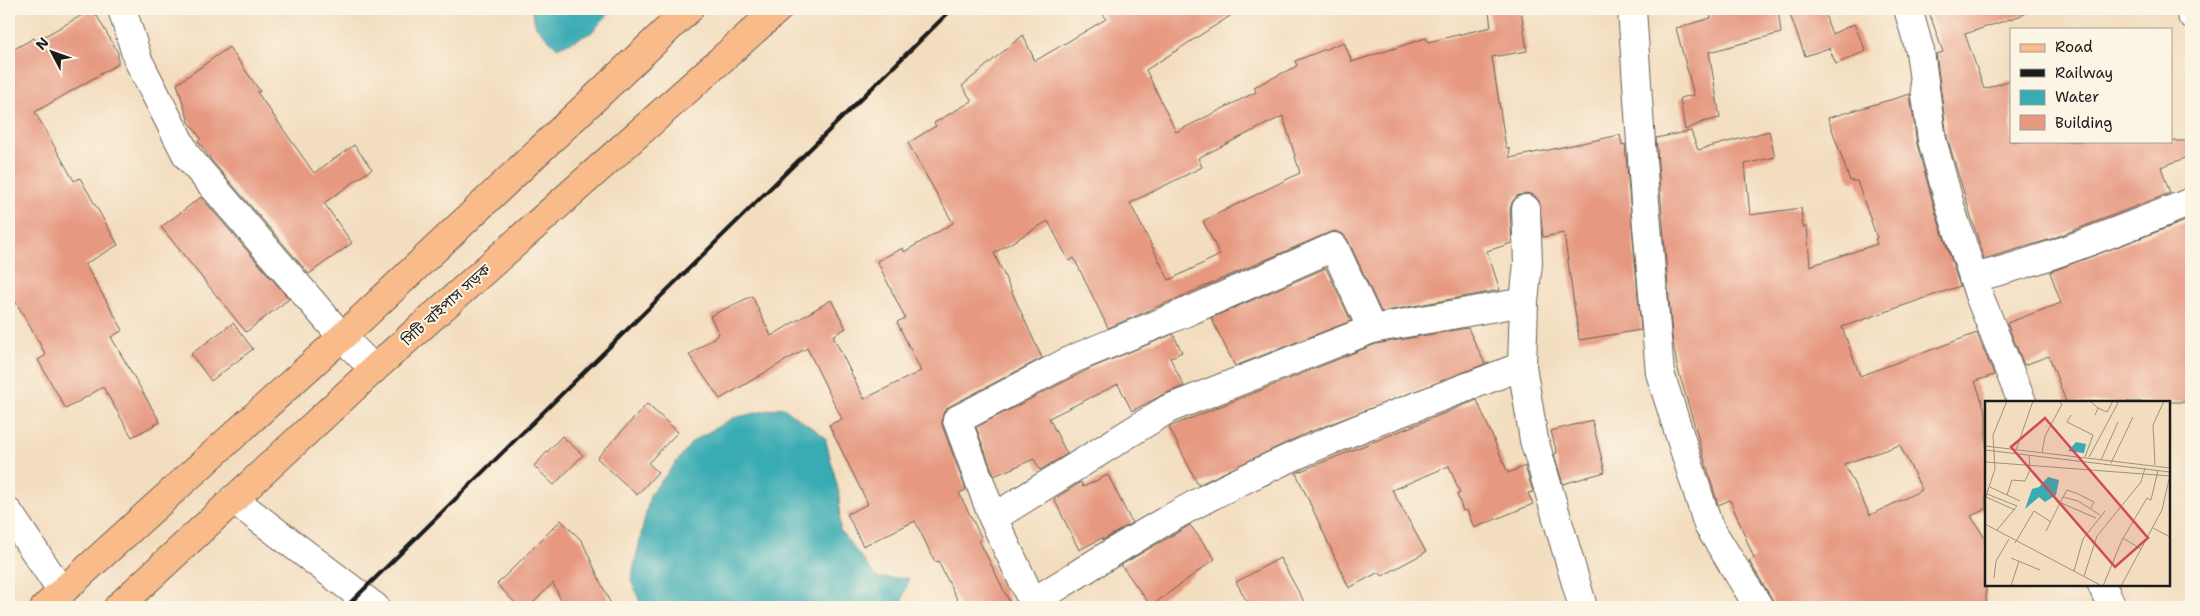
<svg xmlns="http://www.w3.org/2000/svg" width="2200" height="616" font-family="'Shantell Sans','Noto Sans Bengali',sans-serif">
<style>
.water{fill:#39abb3;stroke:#2a6468}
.building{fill:#e69880;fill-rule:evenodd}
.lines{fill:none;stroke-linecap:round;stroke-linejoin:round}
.street-casing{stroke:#676055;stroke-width:30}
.primary-casing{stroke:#676055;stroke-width:30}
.street{stroke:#fff;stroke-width:28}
.primary{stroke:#fabb8b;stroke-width:28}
.rail{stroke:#1c1c1c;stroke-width:4}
.labels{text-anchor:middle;stroke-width:4;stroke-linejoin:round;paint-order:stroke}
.street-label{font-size:15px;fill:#1c1c1c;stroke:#fcf5e5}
.inset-road{fill:none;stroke:#9d907e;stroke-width:1}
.view{fill:#d1495b;fill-opacity:0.15;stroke:#d1495b;stroke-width:2.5}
.inset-edge{fill:none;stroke:#1c1c1c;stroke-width:2.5}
</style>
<rect width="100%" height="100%" fill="#fcf5e5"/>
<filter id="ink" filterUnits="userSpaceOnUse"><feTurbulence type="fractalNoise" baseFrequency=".02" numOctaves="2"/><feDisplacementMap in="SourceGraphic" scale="10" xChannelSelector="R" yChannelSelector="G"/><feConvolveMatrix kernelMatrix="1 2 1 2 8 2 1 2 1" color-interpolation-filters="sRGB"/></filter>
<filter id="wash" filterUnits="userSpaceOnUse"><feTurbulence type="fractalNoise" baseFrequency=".0096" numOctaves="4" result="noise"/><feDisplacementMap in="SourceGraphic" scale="20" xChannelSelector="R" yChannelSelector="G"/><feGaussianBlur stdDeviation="1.12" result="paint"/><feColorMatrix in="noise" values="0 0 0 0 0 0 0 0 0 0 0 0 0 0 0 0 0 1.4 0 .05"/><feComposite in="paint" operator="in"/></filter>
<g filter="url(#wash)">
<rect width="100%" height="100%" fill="#f3ddbf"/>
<g class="water">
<polygon points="531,9 613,9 591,33 557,48 536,27"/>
<polygon points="782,407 825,437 839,493 840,530 877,578 909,578 901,606 899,607 642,607 631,580 650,495 693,441 733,418"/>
</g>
<g id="blocks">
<g class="building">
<polygon points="93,9 118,53 118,64 35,112 74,181 80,178 118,245 85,264 123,330 111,337 160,422 132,437 103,387 66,409 38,360 46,355 9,290 9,52 34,38 36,41"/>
<path d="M1100,9h141l-95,61 30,62 80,-40 -2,-5 43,-21 -2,-5 49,-19 8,20 74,-24 2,4 63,-15 -2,-15 32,-3 6,42 -35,6 14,91h3l1,10 110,-23 2,10 3,-1 16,186 -62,10 -15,-107 -21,4 -4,-36 -5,-6 -8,-2 -9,3 -5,6 -2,8 2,33 -25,8 13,39 -119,22 -33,-72 -5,-6 -8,-3 -7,2 -220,95 -34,-70 -5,3 -21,-40 -54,32 48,105 -92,48 -6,5 -2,7v7l24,65 -7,3 23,46 -3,1 33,67h-51l-23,-46 -3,1 -20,-41 -52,25 -16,-32 21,-10 -39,-79 13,-6 -35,-71 -87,51 -31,-44 30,-21 -9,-18 42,-20 19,40 60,-36 15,28 -13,8 31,63 57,-28 -24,-49 8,-4 -28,-57 26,-13 1,4 49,-29 -45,-80 28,-17 -2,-3 38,-22 -10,-15 61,-51 12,26 71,-42zM1283,116l17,57 -97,48 17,34 -51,25 -39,-77 72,-36 -4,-9z"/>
<polygon points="1730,9 1778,9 1781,33 1709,52 1720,118 1703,122 1685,130 1680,98 1694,95 1676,28 1711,18 1710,14"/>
<polygon points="1788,9 1823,9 1832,34 1854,24 1866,51 1836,64 1829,48 1805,56"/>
<polygon points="1928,9 2024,9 2025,14 1965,34 1984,89 2011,80 2011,141 2191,141 2191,156 2161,167 2170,193 2051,239 1984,259 1947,137 1936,54 1943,52"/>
<polygon points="229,47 260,91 257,92 314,173 354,145 372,169 324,203 352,243 309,274 212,161 198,141 201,139 189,122 177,84"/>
<path d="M1910,94l7,50 19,70 24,72 -118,41 18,49 117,-43 17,42 -19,6 11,32v96l-15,7 15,24v67h-212l-2,-8 -23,-38 5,-3 -24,-58 -12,5 -41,-139 -5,-31 -16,-197 35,-7 7,19 71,-19 6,26 -30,7 5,51 51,-7 2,19h4l3,39 67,-22 -2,-5 2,-1 -20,-57h-7l-22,-63zM1900,445l22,45 -52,25 -26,-51z"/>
<polygon points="201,197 289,299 246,332 161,227"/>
<polygon points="2191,219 2191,402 2066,402 2049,356 2024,365 2007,323 2061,303 2050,272"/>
<polygon points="1326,268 1351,321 1235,366 1211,318"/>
<polygon points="233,323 253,349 211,381 191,354"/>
<polygon points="1468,328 1485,364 1307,433 1198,485 1169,427 1376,344"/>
<polygon points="1173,334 1182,352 1170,358 1184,386 1162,395 1132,411 1118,384 1049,418 1067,454 1040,470 1034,459 994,476 976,427 1091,368"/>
<polygon points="1477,400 1508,473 1525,466 1533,492 1528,493 1533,504 1474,528 1467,510 1463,511 1457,494 1460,493 1449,466 1392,490 1426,552 1382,576 1379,572 1349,588 1296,473"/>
<polygon points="647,404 678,432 648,463 658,472 637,495 597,458"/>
<polygon points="1592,420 1605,472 1563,484 1554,454 1557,453 1551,431"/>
<polygon points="562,436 583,455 554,485 534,466"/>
<polygon points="1108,475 1132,523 1103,540 1102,538 1079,550 1054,499 1081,482 1083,487"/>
<polygon points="561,520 582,541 612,607 564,607 553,583 529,607 519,607 497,584"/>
<polygon points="1190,525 1215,559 1151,606 1121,565"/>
<polygon points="1280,558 1307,607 1250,607 1236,582"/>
</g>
</g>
</g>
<g filter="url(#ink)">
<use href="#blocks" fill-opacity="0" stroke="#676055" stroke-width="1"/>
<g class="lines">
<defs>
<g id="street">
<polyline points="122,9 138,60 187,156 342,337 374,369"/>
<polyline points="1632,9 1645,203 1660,373 1708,525 1759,607"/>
<polyline points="1908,9 1920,51 1932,140 1951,209 1980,298 2022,402"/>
<polyline points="2189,9 2191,14"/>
<polyline points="1526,209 1528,263 1524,302 1522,366 1534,440 1583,607"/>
<path d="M1973,278c75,-18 146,-48 218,-76"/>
<polyline points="233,499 375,607"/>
<polyline points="9,513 62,592"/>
<polyline points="993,518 957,420 1073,359 1187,312 1334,247 1372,329"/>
<polyline points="2102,585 2112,607"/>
<path d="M1033,602c69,-43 138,-88 212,-123 90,-44 184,-77 277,-113"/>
<polyline points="1035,607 993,518 1168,409 1372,329 1524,302"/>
</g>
<g id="primary">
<polyline points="45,607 342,337 689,9"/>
<polyline points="118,607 374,369 778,9"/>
</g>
</defs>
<use href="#street" class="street-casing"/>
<use href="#primary" class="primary-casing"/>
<use href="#street" class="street"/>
<use href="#primary" class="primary"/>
<polyline class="rail" points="346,607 952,9"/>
</g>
</g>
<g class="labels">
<g class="street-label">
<text transform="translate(446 305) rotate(-42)" y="5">সিটি বাইপাস সড়ক</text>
</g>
</g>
<g transform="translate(1985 401)">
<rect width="185" height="185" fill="#f3ddbf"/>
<path d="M91,41l10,2 -2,9 -16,-2zM63,76l11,3 -3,15 -11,7 -6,-5 -14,12 7,-20 7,-2z" fill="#39abb3"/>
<path class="inset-road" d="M105,0l8,7 -3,7M113,7l9,4 6,-11M86,14l-4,7 26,13 -8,22M0,45l185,22M0,49l185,22M31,49l17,-49M57,52l3,-17 17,-32 -4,-3M104,56l29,-54 -3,-2M116,59l17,-38M0,61l185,14M126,62l22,-46M170,64l-2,-40 11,-24M5,86l30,14M2,93l30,12 -20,24M22,94l5,-15 13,1 5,-11 -1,-15M1,96l29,13M78,96l4,-7 9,3 18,9 -3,6M0,98l10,-30 -2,-34 14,-34M76,102l35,15M0,123l117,62M168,127l17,9M61,130l17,-34 15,4 22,14M138,137l18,11M30,142l19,-32 17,11M26,157l29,12M89,170l9,-32 22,-28M99,175l13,-40 44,-54 4,-14M9,177l2,-17 13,-22M26,185l8,-25M118,185l19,-46 25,-42 4,2 7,-30M136,185l41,-76 8,-35"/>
<path class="view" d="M60,17l103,120 -33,29 -104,-120z"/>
<rect width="185" height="185" class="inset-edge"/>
</g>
<rect width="2200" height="616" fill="none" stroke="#fcf5e5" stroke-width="30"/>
<rect x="2010" y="28" width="162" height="115" fill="#fcf5e5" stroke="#a29e95"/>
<rect x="2020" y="44" width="25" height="8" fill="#fabb8b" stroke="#a29e95"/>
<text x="2055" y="52" font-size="15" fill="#1c1c1c">Road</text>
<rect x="2020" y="69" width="25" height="8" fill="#1c1c1c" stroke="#a29e95"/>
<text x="2055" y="78" font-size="15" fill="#1c1c1c">Railway</text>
<rect x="2020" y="90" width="25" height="15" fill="#39abb3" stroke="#a29e95"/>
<text x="2055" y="102" font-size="15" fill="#1c1c1c">Water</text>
<rect x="2020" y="115" width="25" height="15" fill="#e69880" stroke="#a29e95"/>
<text x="2055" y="128" font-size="15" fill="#1c1c1c">Building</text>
<g transform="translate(52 52) rotate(311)" stroke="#fcf5e5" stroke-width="4" paint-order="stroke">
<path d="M0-4L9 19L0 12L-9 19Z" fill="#1c1c1c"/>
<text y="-8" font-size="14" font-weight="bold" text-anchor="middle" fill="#1c1c1c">N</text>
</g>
</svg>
